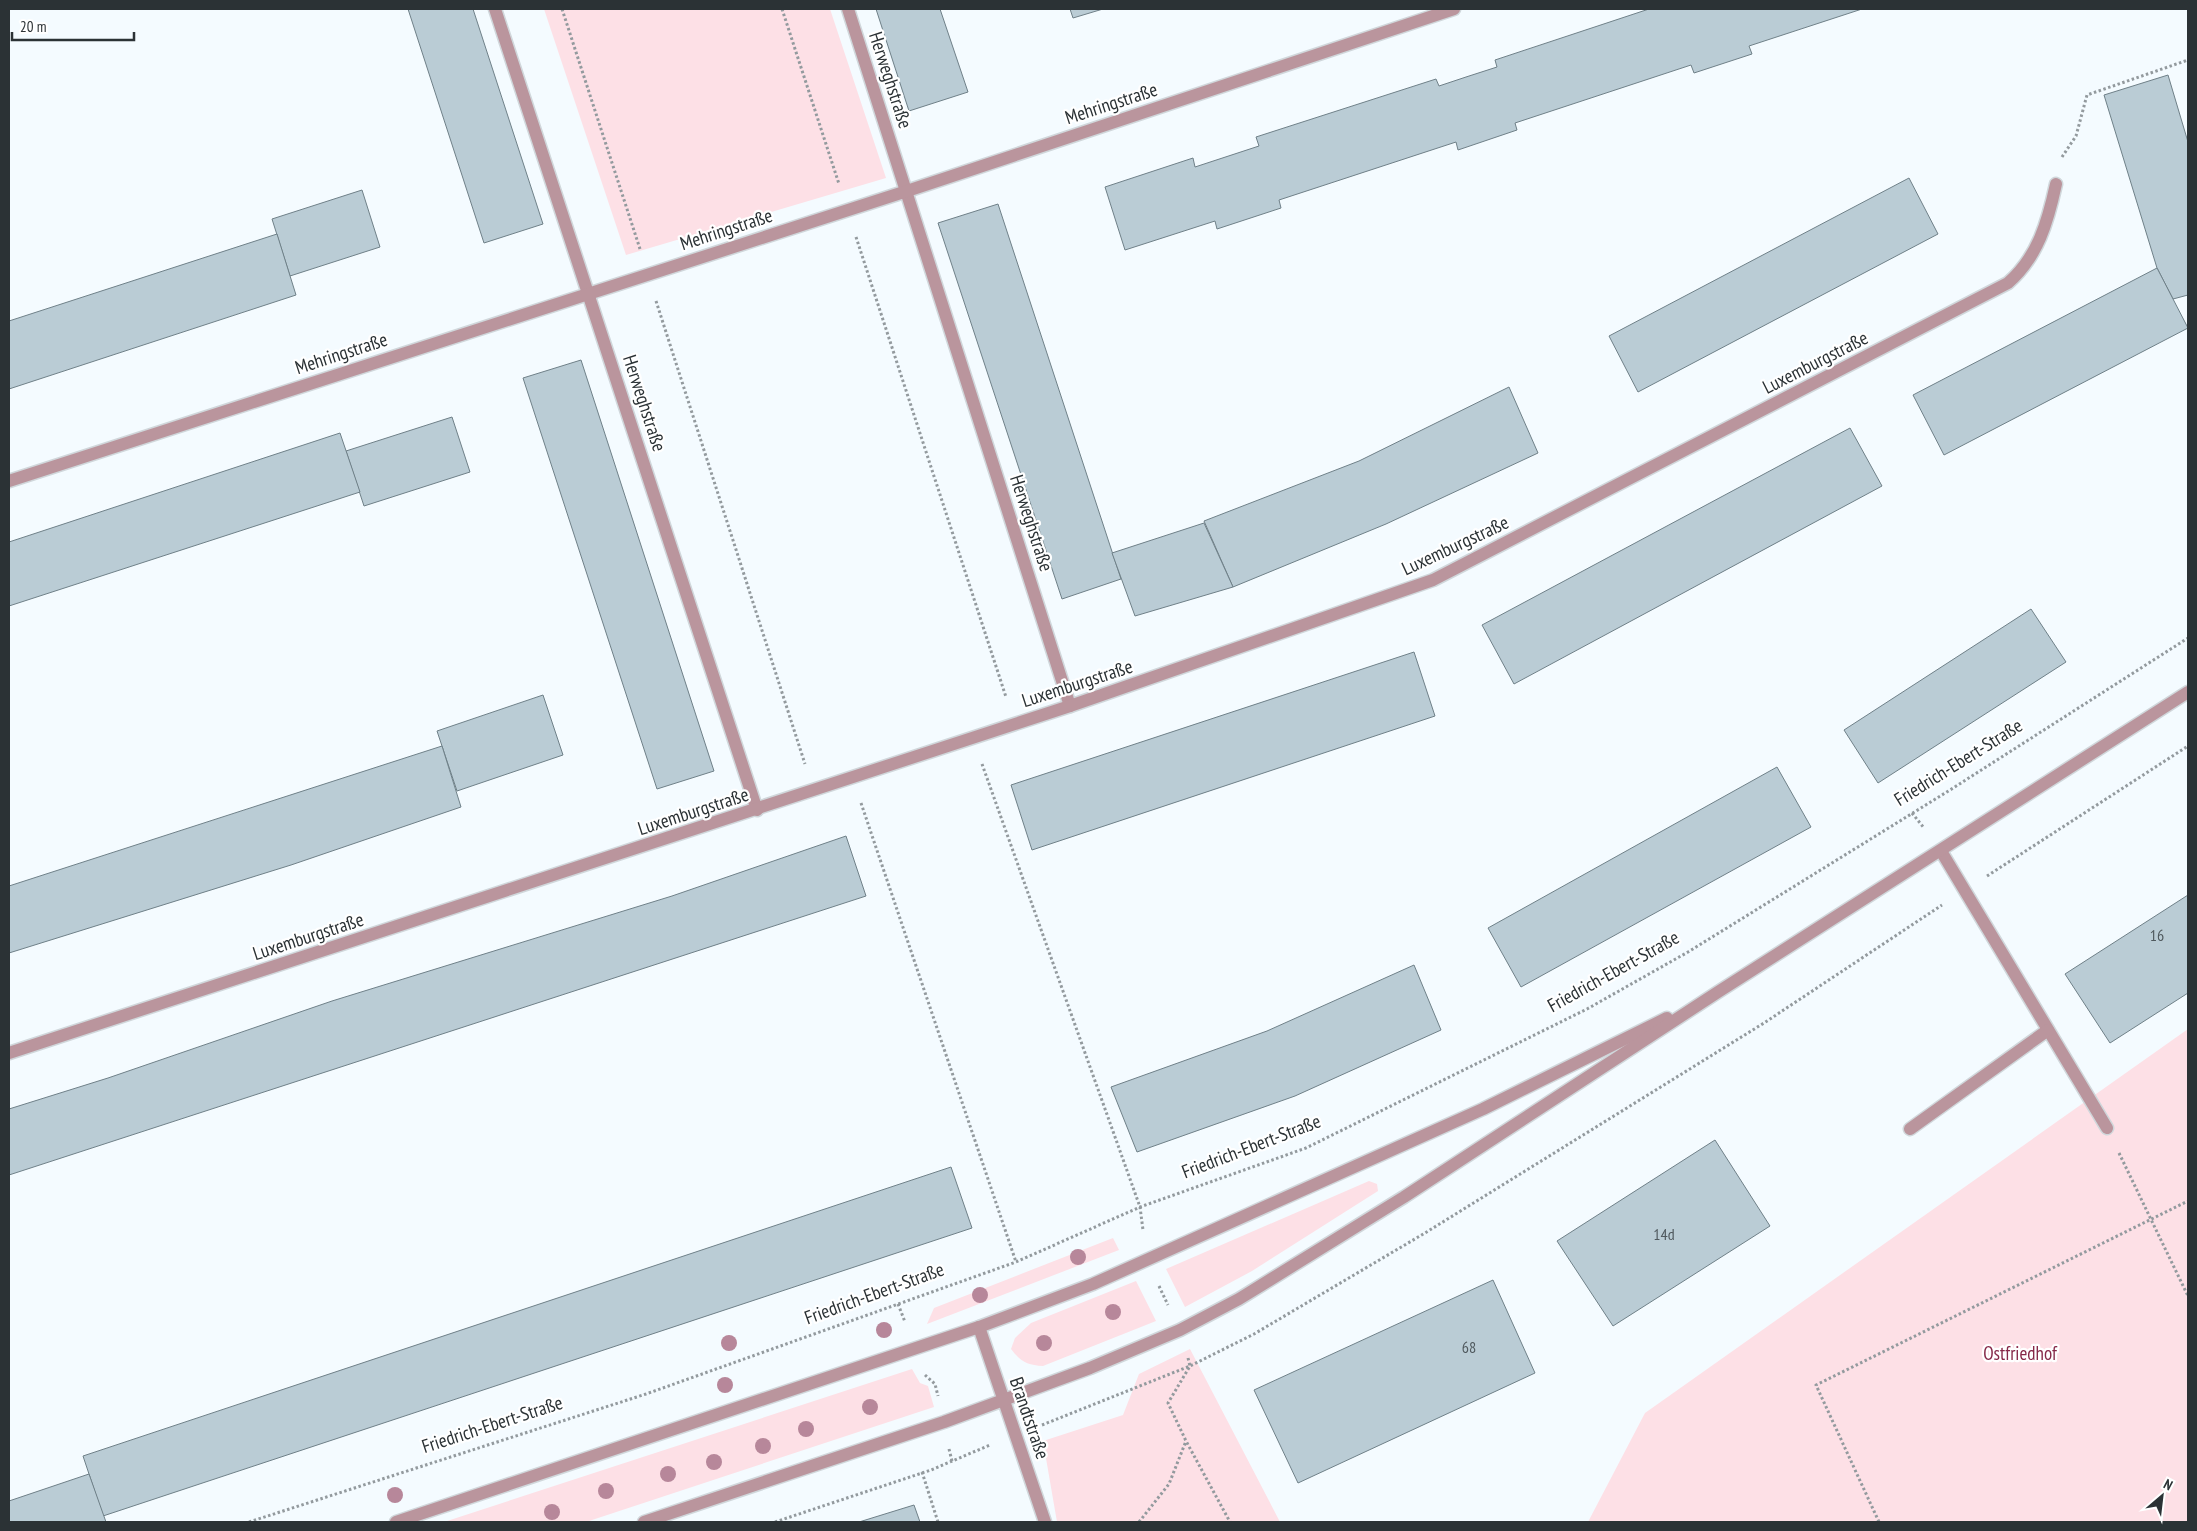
<svg xmlns="http://www.w3.org/2000/svg" width="2197" height="1531" font-family="'PT Sans Narrow',sans-serif">
<style>
.green{fill:#fde0e6}
.building{fill:#baccd5;stroke:#6f8088}
.lines{fill:none;stroke-linecap:round;stroke-linejoin:round}
.service-casing{stroke:#d0d7db;stroke-width:15}
.minor-casing{stroke:#d0d7db;stroke-width:15}
.tertiary-casing{stroke:#d0d7db;stroke-width:15}
.path{stroke:#939a9e;stroke-width:3;stroke-dasharray:2.5 2.5;stroke-linecap:butt}
.service{stroke:#ba959d;stroke-width:12}
.minor{stroke:#ba959d;stroke-width:12}
.tertiary{stroke:#ba959d;stroke-width:12}
.tree{fill:#b7879a}
.labels{text-anchor:middle;stroke-width:4.5;stroke-linejoin:round;paint-order:stroke}
.number-label{font-size:16px;fill:#4f585d}
.street-label{font-size:19px;fill:#2b3235;stroke:#fff}
.park-label{font-size:19px;fill:#852848;stroke:#fff}
</style>
<rect width="100%" height="100%" fill="#f4fbff"/>
<g class="green">
<polygon points="544,9 830,9 886,178 626,255"/>
<polygon points="2188,1029 2188,1522 1588,1522 1645,1413"/>
<polygon points="1369,1181 1377,1184 1378,1191 1252,1271 1185,1307 1166,1269"/>
<polygon points="1113,1238 1119,1250 927,1324 934,1308"/>
<path d="M1136,1281l20,40 -113,45c-16,-1 -22,-4 -32,-17l4,-11 16,-15z"/>
<polygon points="1190,1349 1280,1522 1057,1522 1043,1441 1123,1415 1139,1374"/>
<polygon points="912,1369 920,1383 928,1386 934,1407 586,1522 444,1522"/>
</g>
<g class="building">
<polygon points="408,9 473,9 543,224 484,243"/>
<polygon points="876,9 940,9 968,92 909,111"/>
<polygon points="1070,9 1103,9 1073,18"/>
<polygon points="1649,9 1862,9 1749,46 1752,54 1694,73 1691,65 1515,123 1517,130 1458,150 1456,142 1279,200 1281,208 1217,229 1215,221 1125,250 1105,187 1193,158 1195,167 1259,146 1256,137 1436,79 1439,86 1466,77 1497,67 1495,60"/>
<polygon points="2168,75 2188,142 2188,295 2173,299 2157,268 2104,95"/>
<polygon points="1909,178 1938,234 1638,392 1609,336"/>
<polygon points="362,190 380,247 290,276 272,219"/>
<polygon points="998,204 1121,579 1062,599 938,223"/>
<polygon points="277,234 296,295 9,389 9,321"/>
<polygon points="2157,268 2188,328 1944,455 1913,395"/>
<polygon points="581,360 714,771 657,789 523,378"/>
<polygon points="1509,387 1538,453 1386,524 1233,587 1204,521 1359,461"/>
<polygon points="452,417 470,472 364,506 346,451"/>
<polygon points="1850,428 1882,486 1514,684 1482,625"/>
<polygon points="340,433 360,492 9,606 9,542"/>
<polygon points="1204,523 1233,587 1135,616 1112,553"/>
<polygon points="2031,609 2066,662 1878,783 1844,730"/>
<polygon points="1414,652 1435,716 1032,850 1011,785"/>
<polygon points="543,695 563,755 457,791 437,731"/>
<polygon points="442,746 461,807 291,865 9,953 9,886"/>
<polygon points="1777,767 1811,827 1521,987 1488,928"/>
<polygon points="846,836 866,896 9,1175 9,1109 108,1078 332,1001 672,896"/>
<polygon points="2188,895 2188,993 2110,1043 2065,974"/>
<polygon points="1414,965 1441,1030 1295,1096 1137,1152 1111,1087 1267,1031"/>
<polygon points="1715,1140 1770,1226 1613,1326 1557,1241"/>
<polygon points="951,1167 972,1228 103,1516 83,1456"/>
<polygon points="1493,1280 1535,1373 1298,1483 1254,1390"/>
<polygon points="89,1474 106,1522 9,1522 9,1501"/>
<polygon points="914,1505 920,1522 859,1522"/>
</g>
<g class="lines">
<defs>
<g id="service">
<polyline points="1941,851 2107,1128"/>
<polyline points="1910,1129 2048,1030"/>
</g>
<g id="minor">
<polyline points="495,9 757,810"/>
<polyline points="848,9 1070,706"/>
<polyline points="9,481 907,191 1454,9"/>
<path d="M9,1053l1061,-347 363,-126 575,-297c30,-26 40,-62 48,-99"/>
<polyline points="979,1327 1045,1522"/>
</g>
<g id="tertiary">
<polyline points="396,1522 979,1327 1093,1284 1483,1109 1667,1018"/>
<polyline points="644,1522 944,1422 1090,1368 1180,1330 1239,1299 1404,1197 1718,992 2188,692"/>
</g>
</defs>
<use href="#service" class="service-casing"/>
<use href="#minor" class="minor-casing"/>
<use href="#tertiary" class="tertiary-casing"/>
<g class="path">
<polyline points="562,9 640,249"/>
<polyline points="782,9 839,184"/>
<polyline points="2062,157 2076,136 2087,95 2188,60"/>
<polyline points="856,237 1006,697"/>
<polyline points="656,301 805,764"/>
<polyline points="982,764 1140,1207 1143,1230"/>
<polyline points="861,803 1016,1262"/>
<polyline points="1912,813 1924,828"/>
<polyline points="1987,876 2188,746"/>
<polyline points="2119,1153 2188,1296"/>
<polyline points="1159,1286 1168,1305"/>
<polyline points="898,1304 905,1322"/>
<polyline points="1188,1358 1190,1366 1168,1403 1186,1441 1230,1522"/>
<polyline points="925,1375 935,1384 938,1396"/>
<polyline points="1042,1425 1190,1366 1254,1334 1425,1233 1764,1023 1942,905"/>
<polyline points="949,1449 952,1461"/>
<polyline points="922,1472 938,1522"/>
<polyline points="249,1522 646,1394 1016,1262 1140,1207 1306,1148 1587,1009 1688,952 1950,790 2188,638"/>
<polyline points="775,1522 931,1470 990,1445"/>
<polyline points="1139,1522 1169,1484 1186,1441"/>
<polyline points="1879,1522 1816,1385 2188,1201"/>
</g>
<use href="#service" class="service"/>
<use href="#minor" class="minor"/>
<use href="#tertiary" class="tertiary"/>
</g>
<g class="tree">
<circle cx="1078" cy="1257" r="8"/>
<circle cx="980" cy="1295" r="8"/>
<circle cx="1113" cy="1312" r="8"/>
<circle cx="884" cy="1330" r="8"/>
<circle cx="729" cy="1343" r="8"/>
<circle cx="1044" cy="1343" r="8"/>
<circle cx="725" cy="1385" r="8"/>
<circle cx="870" cy="1407" r="8"/>
<circle cx="806" cy="1429" r="8"/>
<circle cx="763" cy="1446" r="8"/>
<circle cx="714" cy="1462" r="8"/>
<circle cx="668" cy="1474" r="8"/>
<circle cx="606" cy="1491" r="8"/>
<circle cx="395" cy="1495" r="8"/>
<circle cx="552" cy="1512" r="8"/>
</g>
<g class="labels">
<g class="number-label">
<text x="2157" y="941">16</text>
<text x="1664" y="1240">14d</text>
<text x="1469" y="1353">68</text>
</g>
<g class="street-label">
<text transform="translate(891 80) rotate(72)" y="7">Herweghstraße</text>
<text transform="translate(1111 103) rotate(-18)" y="7">Mehringstraße</text>
<text transform="translate(726 229) rotate(-18)" y="7">Mehringstraße</text>
<text transform="translate(341 353) rotate(-18)" y="7">Mehringstraße</text>
<text transform="translate(1815 362) rotate(-27)" y="7">Luxemburgstraße</text>
<text transform="translate(645 403) rotate(72)" y="7">Herweghstraße</text>
<text transform="translate(1032 523) rotate(72)" y="7">Herweghstraße</text>
<text transform="translate(1455 545) rotate(-25)" y="7">Luxemburgstraße</text>
<text transform="translate(1077 683) rotate(-18)" y="7">Luxemburgstraße</text>
<text transform="translate(1958 762) rotate(-32)" y="7">Friedrich-Ebert-Straße</text>
<text transform="translate(693 811) rotate(-18)" y="7">Luxemburgstraße</text>
<text transform="translate(308 936) rotate(-18)" y="7">Luxemburgstraße</text>
<text transform="translate(1613 971) rotate(-29)" y="7">Friedrich-Ebert-Straße</text>
<text transform="translate(1251 1146) rotate(-21)" y="7">Friedrich-Ebert-Straße</text>
<text transform="translate(874 1293) rotate(-20)" y="7">Friedrich-Ebert-Straße</text>
<text transform="translate(1030 1418) rotate(71)" y="7">Brandtstraße</text>
<text transform="translate(492 1424) rotate(-18)" y="7">Friedrich-Ebert-Straße</text>
</g>
<g class="park-label">
<text x="2020" y="1360">Ostfriedhof</text>
</g>
</g>
<rect width="2197" height="1531" fill="none" stroke="#2b3235" stroke-width="20"/>
<g transform="translate(2162 1496) rotate(28)" stroke="#ffffff" stroke-width="4" paint-order="stroke">
<path d="M0-4L9 19L0 12L-9 19Z" fill="#2b3235"/>
<text y="-8" font-size="14" font-weight="bold" text-anchor="middle" fill="#2b3235">N</text>
</g>
<path d="M12 32v8h122v-8" fill="none" stroke="#2b3235" stroke-width="2.5"/>
<text x="20" y="32" font-size="15" fill="#2b3235" stroke="#ffffff" stroke-width="4" paint-order="stroke">20 m</text>
</svg>
